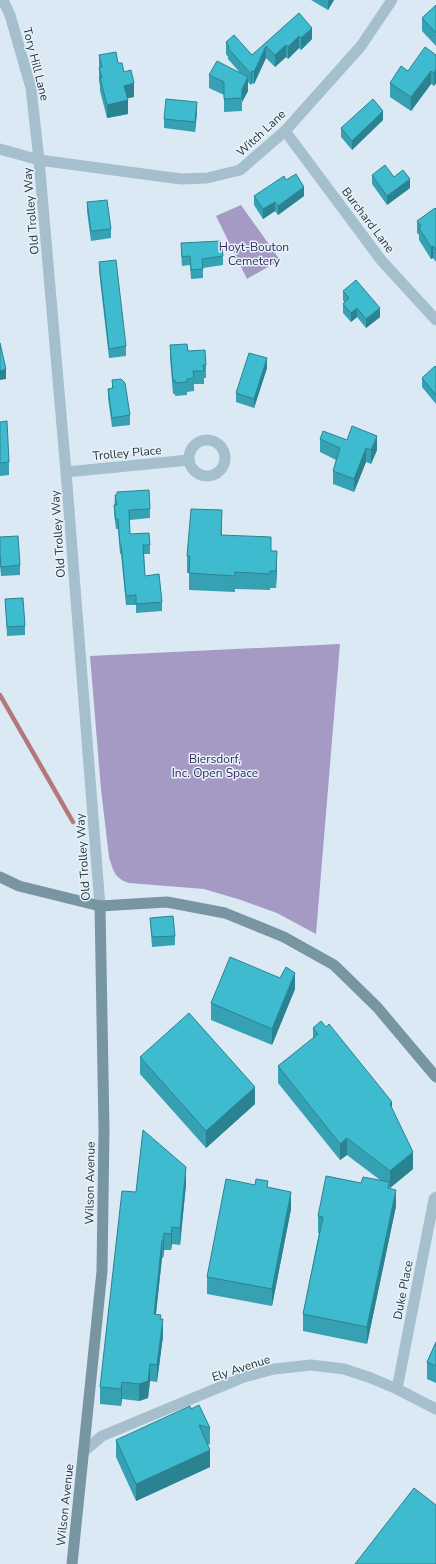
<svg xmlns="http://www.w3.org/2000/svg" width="436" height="1564" font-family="'Nunito Sans',sans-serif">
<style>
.green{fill:#a49ac4}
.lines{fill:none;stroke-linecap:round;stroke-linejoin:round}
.stream{stroke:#b3787b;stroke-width:4.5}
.minor{stroke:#a6bfcd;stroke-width:11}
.secondary{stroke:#7796a1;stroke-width:11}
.wall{fill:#35a1b2}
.shaded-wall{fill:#2b8391}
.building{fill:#3ebbcf;stroke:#2b8391}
.labels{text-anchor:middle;stroke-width:3;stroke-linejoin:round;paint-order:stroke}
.street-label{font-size:12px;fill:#273538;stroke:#e8f3fb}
.park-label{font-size:12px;fill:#362959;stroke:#e8f3fb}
</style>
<rect width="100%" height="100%" fill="#dbe9f4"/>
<g class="green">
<polygon points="241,205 280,260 247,279 216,216"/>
<path d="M340,644l-24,290 -39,-21 -36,-13 -37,-11 -75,-6c-14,-4 -16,-13 -20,-26l-8,-68 -11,-133z"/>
</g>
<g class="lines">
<polyline class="stream" points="0,695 73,822"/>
<g class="minor">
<polyline points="3,0 10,15 31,88 39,160 66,472 100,906"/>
<polyline points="285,131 381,260 436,320"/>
<polyline points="0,149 39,160 181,179 207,178 240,170 285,131 361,46 392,0"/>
<circle cx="207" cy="458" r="18"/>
<polyline points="66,472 189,460"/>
<polyline points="397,1389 434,1199 436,1197"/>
<polyline points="83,1452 102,1436 244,1377 274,1369 311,1365 344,1369 371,1378 397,1389 436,1409"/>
</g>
<g class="secondary">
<polyline points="0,877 19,886 100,906 167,902 225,913 284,937 334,965 377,1007 436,1077"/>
<polyline points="72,1564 102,1271 104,1130 100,906"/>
</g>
</g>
<g class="wall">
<polygon points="311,0 334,0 328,10"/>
<polygon points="436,5 436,46 422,31 422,18"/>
<polygon points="299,13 312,39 301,50 299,48 288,59 286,57 275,67 266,58 254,84 252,83 251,85 248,82 248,91 242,102 242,111 224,112 224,95 209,88 209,75 241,74 228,59 228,57 226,54 226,42 252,55"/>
<polygon points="99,55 118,63 124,72 134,97 127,98 128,114 107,118 100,91 100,86 99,81"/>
<polygon points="436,55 436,83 434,86 431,84 411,111 390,97 390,83 408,71"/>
<polygon points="197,112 195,132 164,128 164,119"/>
<polygon points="383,120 352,150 341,137 341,128"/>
<polygon points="372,175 394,177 410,188 387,205 372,184"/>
<polygon points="286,180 304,196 278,215 275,211 263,219 254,205 254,196"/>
<polygon points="87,202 111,229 111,238 91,241 87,211"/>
<polygon points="436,209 436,262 433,258 431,259 419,240 419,235 417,233 417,221"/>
<polygon points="181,243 223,256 223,265 203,268 203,278 191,279 190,265 182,266 181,252"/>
<polygon points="99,262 126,346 126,356 109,358 99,271"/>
<polygon points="343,291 380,317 366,328 357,317 351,322 343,313 343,304 344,302 343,300"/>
<polygon points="170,345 188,351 206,365 206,378 204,378 204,384 194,384 194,391 187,392 187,395 175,396 175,394 173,394 170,358"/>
<polygon points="436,367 436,404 422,387 422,378"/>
<polygon points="267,368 254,408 236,402 236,393"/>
<polygon points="112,380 130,415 130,425 112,427 108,398 108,389 112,388"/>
<polygon points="0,422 9,462 9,475 0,476"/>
<polygon points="320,439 347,440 377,450 371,464 366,462 354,492 333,484 333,471 336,460 320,452"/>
<polygon points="115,495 150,509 150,518 130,520 130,534 150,545 150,554 144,554 145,576 162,602 162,611 136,613 136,605 126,605 121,554 120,554 118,529 116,529 114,514"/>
<polygon points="222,527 222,535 271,551 277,568 276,588 270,588 270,590 235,589 235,592 189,590 189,573 187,573 187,556"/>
<polygon points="0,537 20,565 20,575 1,576 0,565"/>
<polygon points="5,599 25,626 25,635 7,636"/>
<polygon points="150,918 175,936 175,945 152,947"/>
<polygon points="280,978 295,989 272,1045 211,1020 211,1003"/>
<polygon points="313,1028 392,1109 413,1169 390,1188 389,1187 396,1206 367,1344 303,1331 303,1314 319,1233 318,1233 318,1216 361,1183 380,1180 347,1155 340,1160 278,1083 278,1066 313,1038"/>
<polygon points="140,1057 255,1104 206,1148 140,1074"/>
<polygon points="186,1184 180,1245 172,1244 171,1250 164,1250 163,1258 162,1258 156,1314 161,1319 163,1336 157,1382 150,1381 148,1398 139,1401 122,1399 121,1406 100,1404 100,1387 136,1192"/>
<polygon points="268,1187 291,1209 272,1306 207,1294 207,1277"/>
<polygon points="436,1342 436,1383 427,1379 427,1362"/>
<polygon points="191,1409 210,1428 210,1445 208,1444 210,1467 136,1501 116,1457 116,1440"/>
</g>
<g class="shaded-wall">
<polygon points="329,0 334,0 328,10 328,1"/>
<polygon points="312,28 312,39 301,50 301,38"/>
<polygon points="299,36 299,48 288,59 288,47"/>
<polygon points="286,45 286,57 275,67 275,55"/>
<polygon points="266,46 266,58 254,84 254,72"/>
<polygon points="436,69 436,83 434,86 434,73"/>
<polygon points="252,71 252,83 251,85 251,74"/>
<polygon points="431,71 431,84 411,111 411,97"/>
<polygon points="248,77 248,91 242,102 242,89"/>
<polygon points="134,83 134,97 124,99 124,86"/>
<polygon points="128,100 128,114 107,118 107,105"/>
<polygon points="197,102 197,112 195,132 195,122"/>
<polygon points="383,111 383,120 352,150 352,141"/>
<polygon points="410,179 410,188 387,205 387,196"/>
<polygon points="304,187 304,196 278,215 278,206"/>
<polygon points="275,202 275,211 263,219 263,209"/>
<polygon points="433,246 433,258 431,259 431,247"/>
<polygon points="357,308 357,317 351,322 351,313"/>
<polygon points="380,308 380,317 366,328 366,319"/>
<polygon points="267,358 267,368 254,408 254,399"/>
<polygon points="6,369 6,379 0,380 0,371"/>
<polygon points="377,436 377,450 371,464 371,450"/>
<polygon points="366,448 366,462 354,492 354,479"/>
<polygon points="277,551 277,568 276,588 276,571"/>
<polygon points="295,973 295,989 272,1045 272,1029"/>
<polygon points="255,1087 255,1104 206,1148 206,1131"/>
<polygon points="392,1102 392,1119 390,1104"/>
<polygon points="347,1138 347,1155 340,1160 340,1144"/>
<polygon points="413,1152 413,1169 390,1188 390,1171"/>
<polygon points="186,1167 186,1184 180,1245 180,1228"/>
<polygon points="396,1190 396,1206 367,1344 367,1327"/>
<polygon points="291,1192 291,1209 272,1306 272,1289"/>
<polygon points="172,1227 172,1244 171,1250 171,1234"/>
<polygon points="164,1233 164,1250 163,1258 163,1241"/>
<polygon points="162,1241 162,1258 154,1331 154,1314"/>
<polygon points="163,1319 163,1336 157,1382 157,1365"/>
<polygon points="150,1364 150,1381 148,1398 139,1401 139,1384"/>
<polygon points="122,1382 122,1399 121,1406 121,1389"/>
<polygon points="210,1450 210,1467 136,1501 136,1484"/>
</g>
<g class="building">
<polygon points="436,5 436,33 422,18"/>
<polygon points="299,13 312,28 301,38 299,36 288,47 286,45 275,55 266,46 254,72 252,71 251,74 228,48 229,47 226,42 234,35 252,55"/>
<polygon points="425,47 436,55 436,69 434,73 431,71 411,97 390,83 401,66 408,71"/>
<polygon points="116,52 118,63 122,63 124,72 131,70 134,83 124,86 128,100 107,105 100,78 102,78 99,68 102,67 99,55"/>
<polygon points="217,61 248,77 242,89 242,98 224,99 224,82 209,75"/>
<polygon points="166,99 197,102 195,122 164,119"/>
<polygon points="373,99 383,111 352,141 341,128"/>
<polygon points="385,165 394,177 403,170 410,179 387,196 372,175"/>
<polygon points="296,174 304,187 278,206 275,202 263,209 254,196 284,176 286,180"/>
<polygon points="107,200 111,229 91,231 87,202"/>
<polygon points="435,208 436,209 436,250 433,246 431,247 419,228 421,226 417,221"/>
<polygon points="221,241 223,256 202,259 203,269 191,270 190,256 182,257 181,243"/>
<polygon points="116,260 126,346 109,349 99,262"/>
<polygon points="356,280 380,308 366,319 357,308 351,313 343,304 349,298 343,291"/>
<polygon points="0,343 6,369 0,371"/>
<polygon points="187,344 188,351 205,350 206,365 203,365 204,371 193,371 194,378 187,379 187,382 175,383 175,380 173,381 170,345"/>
<polygon points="249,353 267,358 254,399 236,393"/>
<polygon points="435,366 436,367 436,395 422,378"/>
<polygon points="121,379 125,383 130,415 112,418 108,389 113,388 112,380"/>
<polygon points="7,421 9,462 0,463 0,422"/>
<polygon points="352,426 377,436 371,450 366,448 354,479 333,471 340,448 320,439 323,431 347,440"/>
<polygon points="149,490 150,509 129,510 130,534 149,533 150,545 143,545 145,576 159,574 162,602 136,604 136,595 126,596 121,545 120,545 118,519 116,520 114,505 117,505 115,495 117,495 117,492"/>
<polygon points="191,509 222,510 221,535 271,537 271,551 277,551 276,571 270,571 270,574 235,572 235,576 189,573 190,556 187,556"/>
<polygon points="18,536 20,565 1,567 0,555 0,537"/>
<polygon points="23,598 25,626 7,627 5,599"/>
<polygon points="173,916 175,936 152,937 150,918"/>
<polygon points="230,957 280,978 286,967 295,973 272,1029 211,1003"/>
<polygon points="189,1013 255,1087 206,1131 140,1057"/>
<polygon points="321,1021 326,1027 329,1024 392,1102 390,1104 413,1152 390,1171 347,1138 340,1144 278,1066 318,1034 313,1028"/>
<polygon points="143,1130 186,1167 180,1228 172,1227 171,1234 164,1233 163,1241 162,1241 154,1314 161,1315 160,1319 163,1319 157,1365 150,1364 148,1381 139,1384 122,1382 121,1389 100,1387 122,1191 136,1192"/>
<polygon points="326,1176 361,1183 363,1177 389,1182 388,1188 396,1190 367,1327 303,1314 323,1217 318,1216"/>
<polygon points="226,1179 255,1185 256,1179 268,1181 267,1187 291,1192 272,1289 207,1277"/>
<polygon points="436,1342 436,1366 427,1362"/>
<polygon points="199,1405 210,1428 199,1425 210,1450 136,1484 116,1440 190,1406 191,1409"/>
<polygon points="414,1488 436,1505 436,1564 355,1564"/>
</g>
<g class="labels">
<g class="street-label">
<text transform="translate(36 64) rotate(76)" y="4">Tory Hill Lane</text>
<text transform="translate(261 133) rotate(-43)" y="4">Witch Lane</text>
<text transform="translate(31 211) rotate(-95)" y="4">Old Trolley Way</text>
<text transform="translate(368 220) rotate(53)" y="4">Burchard Lane</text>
<text transform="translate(127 453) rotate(-5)" y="4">Trolley Place</text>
<text transform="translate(58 534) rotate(-94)" y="4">Old Trolley Way</text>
<text transform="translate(83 857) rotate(-94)" y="4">Old Trolley Way</text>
<text transform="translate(90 1183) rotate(-89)" y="4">Wilson Avenue</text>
<text transform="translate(403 1290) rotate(-79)" y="4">Duke Place</text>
<text transform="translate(241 1368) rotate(-18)" y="4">Ely Avenue</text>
<text transform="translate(65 1505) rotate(-84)" y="4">Wilson Avenue</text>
</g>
<g class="park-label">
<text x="254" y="251">Hoyt-Bouton<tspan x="254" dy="14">Cemetery</tspan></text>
<text x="215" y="763">Biersdorf,<tspan x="215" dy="14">Inc. Open Space</tspan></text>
</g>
</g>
</svg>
